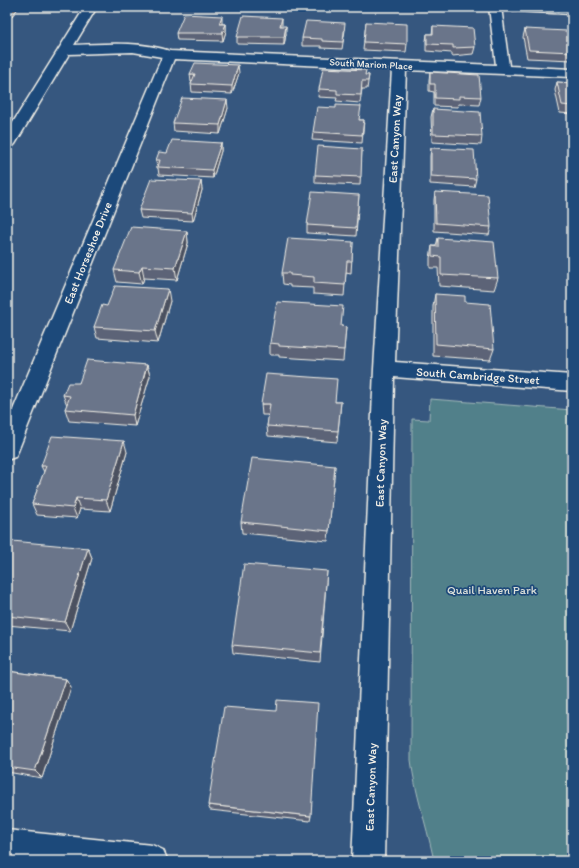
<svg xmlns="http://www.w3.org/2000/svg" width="579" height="868" viewBox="0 0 579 868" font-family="Itim,sans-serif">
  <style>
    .green { fill: #51808a; stroke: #a2b8b9 }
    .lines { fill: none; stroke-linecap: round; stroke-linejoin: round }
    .minor-casing { stroke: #f4f1e8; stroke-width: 3 }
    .minor { fill: #1f4a7a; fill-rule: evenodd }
    .wall { fill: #5c6477; stroke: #f4f1e8 }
    .shaded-wall { fill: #4b5161; stroke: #f4f1e8 }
    .building { fill: #6b748a; stroke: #f4f1e8 }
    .labels { text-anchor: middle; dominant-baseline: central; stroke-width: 3.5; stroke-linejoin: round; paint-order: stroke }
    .far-street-label { font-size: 10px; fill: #f4f1e8; stroke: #1f4a7a }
    .street-label { font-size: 12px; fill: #f4f1e8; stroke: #1f4a7a }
    .park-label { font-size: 12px; fill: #dce0da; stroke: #1f4a7a }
  </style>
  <rect width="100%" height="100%" fill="#36577f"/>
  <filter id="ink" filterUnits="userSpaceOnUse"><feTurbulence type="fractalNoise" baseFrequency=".025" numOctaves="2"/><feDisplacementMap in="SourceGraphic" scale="8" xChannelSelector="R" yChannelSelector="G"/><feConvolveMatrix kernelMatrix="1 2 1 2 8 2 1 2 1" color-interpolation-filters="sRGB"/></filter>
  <g filter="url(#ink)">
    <!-- green -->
    <path class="green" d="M430,399L572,410V861H433V856C426,823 415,793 411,760L412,419L429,420Z"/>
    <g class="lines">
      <defs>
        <g id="minor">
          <path d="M85,7H97L74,45C106,44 139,41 170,51L496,65L489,7H501L509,66L572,69V77L406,70L395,362L572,375V391L394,377L384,861H352L374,369L392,69L174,59L18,451L15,457L7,460V424L162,57L133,52L69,54L15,144L12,147L7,149V132Z"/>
          <path d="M508,7H572V14L514,11L510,10Z"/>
          <path d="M7,830L152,845L163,850L168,861H7Z"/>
        </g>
      </defs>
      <!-- minor casing -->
      <use href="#minor" class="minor-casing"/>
      <!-- minor -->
      <use href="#minor" class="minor"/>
    </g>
    <!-- wall -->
    <g class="wall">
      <path d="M7,7H19L12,16H7Z"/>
      <path d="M366,22L407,44L406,52L363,50Z"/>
      <path d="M222,24H226V31L223,41L177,40L176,33Z"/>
      <path d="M282,26L286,34L284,45L237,44V37Z"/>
      <path d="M433,26L475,47L473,54L452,56V53L426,51V41L427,34H432Z"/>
      <path d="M525,29L572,43V60L527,58L523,37Z"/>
      <path d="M345,30L342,49L321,48V46H302V38Z"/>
      <path d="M430,72L481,97L479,105L459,104L458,107L434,106V92L429,91V80Z"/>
      <path d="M239,73L232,94L192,92L191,84L192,82H191L190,74Z"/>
      <path d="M366,75H369L367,89H362L360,103L336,101L337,98L318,97L319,89Z"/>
      <path d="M557,82L572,83V114L560,113L555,90Z"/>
      <path d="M228,108L220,134L174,131L173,123Z"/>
      <path d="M433,109L482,136L481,145L432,142L431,117Z"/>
      <path d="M572,118V136L570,125Z"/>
      <path d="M360,120H364L362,143L312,140L313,132Z"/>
      <path d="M221,143V151L213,178L159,175L158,168H157L156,160L167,153Z"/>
      <path d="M431,148L476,179L474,187L430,184V156Z"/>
      <path d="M362,149L360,185L315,183V175Z"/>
      <path d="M201,181L202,190L193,221L141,218L139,210Z"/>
      <path d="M435,192L491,227L489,235L434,231V200Z"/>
      <path d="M359,195L356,236L307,233V225Z"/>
      <path d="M187,231L188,243L177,280L144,278L142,284L117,282L114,270Z"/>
      <path d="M438,238L498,278L494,290L439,286L438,268H430V258L432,246H436Z"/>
      <path d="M353,242L351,273L346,272L344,296L313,294V288L290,287V285L283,284L282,273Z"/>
      <path d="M435,294L465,302L494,349L490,360L433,356V306Z"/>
      <path d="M170,301L158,343L97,338L94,327L107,306Z"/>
      <path d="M341,326L346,327L343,361L279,357V355H270V343Z"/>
      <path d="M147,365L150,376L135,426L69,421L65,409L67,405L63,395L79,383Z"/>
      <path d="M335,402H341L337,442L268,436L267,426L269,415H262L261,404Z"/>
      <path d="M127,452L110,511L80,509L77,518L37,515L32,504L44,472L41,466Z"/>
      <path d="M335,466L328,541L242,533L241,522Z"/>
      <path d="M88,548L92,558L70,631L7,625V555Z"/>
      <path d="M327,571L320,662L233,653L232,645Z"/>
      <path d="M7,671L66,679L71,687L42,778L7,772Z"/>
      <path d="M208,805L311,816L310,821L210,810Z"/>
    </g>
    <!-- shaded-wall -->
    <g class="shaded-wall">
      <path d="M11,7H19L12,16L10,8Z"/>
      <path d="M222,16V24H219Z"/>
      <path d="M282,18V25L280,34V26Z"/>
      <path d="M226,24V31L223,41L222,33Z"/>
      <path d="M286,26V34L284,45V37Z"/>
      <path d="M238,65L239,73L232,94V86Z"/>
      <path d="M227,100L228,108L220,134V125Z"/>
      <path d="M221,143V151L213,178L212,170Z"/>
      <path d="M201,181L202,190L193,221L192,213Z"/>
      <path d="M187,231L188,243L177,280L175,268Z"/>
      <path d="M142,266L144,278L142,284L139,272Z"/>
      <path d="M168,289L170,301L158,343L155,331Z"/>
      <path d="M147,365L150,376L135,426L133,415Z"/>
      <path d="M124,441L127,452L110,511L106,500Z"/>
      <path d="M76,498L80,509L77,518L73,508Z"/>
      <path d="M88,548L92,558L70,631L65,622Z"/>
      <path d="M66,679L71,687L42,778L35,771Z"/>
    </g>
    <!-- building -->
    <g class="building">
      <path d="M184,14L222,16L219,24H226L222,33H176Z"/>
      <path d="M243,16L282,18L280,26H286L284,37H237Z"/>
      <path d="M306,21L345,23L343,42L322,41V39L302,38Z"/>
      <path d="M366,22L407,24V44L364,42Z"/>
      <path d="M433,26L473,28L475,47L453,48V45L427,44V34H433Z"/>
      <path d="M525,29L567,31L570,43H572V52L529,50Z"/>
      <path d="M195,63L238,65L232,86L191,84L195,74H190Z"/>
      <path d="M323,68L366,70L365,75H369L368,81H362L361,95L337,94V90L319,89Z"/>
      <path d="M430,72L479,75L481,97L459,96V99L435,98V84H430Z"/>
      <path d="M557,82L572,83V106L562,105Z"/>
      <path d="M182,98L227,100L220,125L173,123Z"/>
      <path d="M336,105L361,106L359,120H364L362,135L313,132L317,107L336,108Z"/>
      <path d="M433,109L480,112L482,136L433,134Z"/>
      <path d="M172,140L221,143L212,170L158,167L160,160H156L159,152L167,153Z"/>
      <path d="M318,146L362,149L361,177L315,175Z"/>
      <path d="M431,148L474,150L476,179L431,176Z"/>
      <path d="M151,179L201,181L192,213L139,210Z"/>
      <path d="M312,192L359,195L356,228L307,225Z"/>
      <path d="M435,192L488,195L491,227L436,223Z"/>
      <path d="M131,227L187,231L175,268L142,266L139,272L114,270Z"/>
      <path d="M288,238L353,242L352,261H347L345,285L314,283V277L290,275V273H282Z"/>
      <path d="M438,238L494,242L498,278L441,275V257L432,256V246L438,247Z"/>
      <path d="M115,286L168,289L155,331L94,327L102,305L107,306Z"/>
      <path d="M435,294L465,296V302L490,304L494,349L436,344Z"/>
      <path d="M277,302L343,306L341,326L346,327L344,350L279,346V344L270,343Z"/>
      <path d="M87,360L147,365L133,415L65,409L70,396L63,395L68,383H79Z"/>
      <path d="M266,374L337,379L335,402H341L338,431L267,426L270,404H261Z"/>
      <path d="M52,436L124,441L106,500L76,498L73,508L32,504L46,466H41Z"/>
      <path d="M252,458L335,466L329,531L241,522Z"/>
      <path d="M12,541L88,548L65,622L7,616V555Z"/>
      <path d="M244,564L327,571L320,653L232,645Z"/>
      <path d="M7,671L66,679L35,771L7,767Z"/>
      <path d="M277,700L318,703L311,816L208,805L224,707L276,711Z"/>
    </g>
  </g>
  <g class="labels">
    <!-- far-street labels -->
    <g class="far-street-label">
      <text transform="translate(371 64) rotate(3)">South Marion Place</text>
    </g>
    <!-- street labels -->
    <g class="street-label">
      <text transform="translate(395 139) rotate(-87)">East Canyon Way</text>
      <text transform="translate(88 253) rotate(-68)">East Horseshoe Drive</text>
      <text transform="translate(478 376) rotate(4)">South Cambridge Street</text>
      <text transform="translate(381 463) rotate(-88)">East Canyon Way</text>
      <text transform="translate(371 787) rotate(-88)">East Canyon Way</text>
    </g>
    <!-- park labels -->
    <g class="park-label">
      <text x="492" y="590">Quail Haven Park</text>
    </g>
  </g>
  <!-- margin -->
  <rect width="579" height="868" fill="none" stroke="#1f4a7a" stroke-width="24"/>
  <rect x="12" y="12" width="555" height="844" fill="none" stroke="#f4f1e8" stroke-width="1.5" filter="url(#ink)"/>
</svg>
